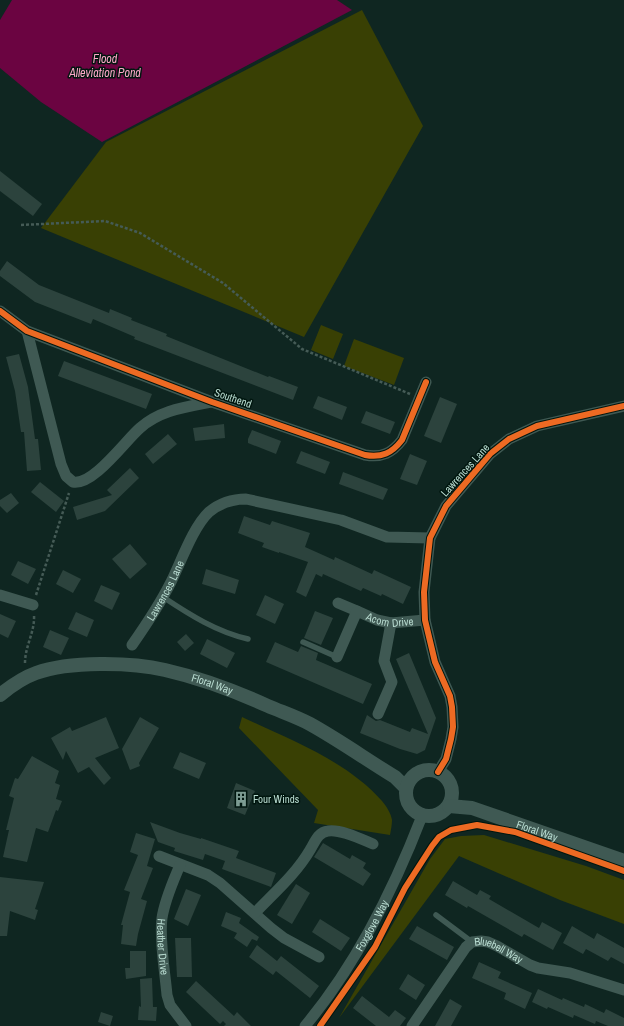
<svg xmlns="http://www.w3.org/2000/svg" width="624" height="1026" viewBox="0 0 624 1026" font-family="'Archivo Narrow',sans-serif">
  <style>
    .green { fill: #394004 }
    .water { fill: #6b0441 }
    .building { fill: #2c433d }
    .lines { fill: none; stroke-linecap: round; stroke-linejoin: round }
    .path { stroke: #455b56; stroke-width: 2.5; stroke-dasharray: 3 2; stroke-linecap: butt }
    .service { stroke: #3f5953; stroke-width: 5.5 }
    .minor { stroke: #3f5953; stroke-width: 11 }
    .tertiary { stroke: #3f5953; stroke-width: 14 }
    .cycleway-casing { stroke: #00160f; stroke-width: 8 }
    .cycleway { stroke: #ed6a23; stroke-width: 6 }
    .labels { text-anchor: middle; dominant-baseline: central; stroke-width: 3; stroke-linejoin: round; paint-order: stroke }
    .street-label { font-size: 11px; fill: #b8dbd0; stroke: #00160f }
    .poi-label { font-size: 11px; fill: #b8dbd0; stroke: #00160f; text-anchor: start }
    .water-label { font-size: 12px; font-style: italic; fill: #fca7c9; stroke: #00160f }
  </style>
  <rect width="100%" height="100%" fill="#0f2621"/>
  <!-- green -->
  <g class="green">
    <path d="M362,10L423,126L304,337L41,228L106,142Z"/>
    <path d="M321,325L343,334L333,359L311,350Z"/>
    <path d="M354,339L404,358L394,385L344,366Z"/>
    <path d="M242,717C289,739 347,761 382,801C386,806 391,813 392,820C392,824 391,830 390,835L314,823L318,810L239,728Z"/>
    <path d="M484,835L586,866L624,880V924L560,900L459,856L339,1018L430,859L445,839L461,836Z"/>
  </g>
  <!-- water -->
  <path class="water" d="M12,0H337L352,10L102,142L41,102L0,68V20Z"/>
  <!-- building -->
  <g class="building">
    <path d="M0,171L42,204L33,216L0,191Z"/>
    <path d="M7,261L39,285L109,313L110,309L132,318L131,320L167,334L166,336L268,377L269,376L298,387L293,400L134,339L135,337L93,319L91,324L35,302L0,276V271Z"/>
    <path d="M19,354L28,387L35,439H38L41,470L27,471L24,432H21L15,391L6,357Z"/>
    <path d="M64,361L152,394L146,409L58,376Z"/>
    <path d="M318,396L347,407L342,420L313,408Z"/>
    <path d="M440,397L457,404L441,443L424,436Z"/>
    <path d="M366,411L395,422L390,434L361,423Z"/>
    <path d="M224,424L225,438L195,441L193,428Z"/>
    <path d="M252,430L281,441L276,454L248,443V439Z"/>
    <path d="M168,434L177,444L153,464L145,454Z"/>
    <path d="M301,451L330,462L325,474L296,463Z"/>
    <path d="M410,454L427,461L417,485L400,479Z"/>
    <path d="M130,468L139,478L105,511L77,520L73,507L112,495L107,490Z"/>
    <path d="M343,472L388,489L383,500L339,484Z"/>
    <path d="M40,482L64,501L56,512L31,492Z"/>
    <path d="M11,493L19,503L7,513L0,506V500Z"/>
    <path d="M244,516L270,525L272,521L310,533L305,547L334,560L335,557L372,574L374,570L411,587L403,604L382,594L381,596L363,588L361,591L323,574L322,577L316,574L306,597L296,592L308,562L279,552V553L262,547L264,543L238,533Z"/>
    <path d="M130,544L147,564L130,579L112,559Z"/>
    <path d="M18,561L36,569L28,584L11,575Z"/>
    <path d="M206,569L239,580L235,594L202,584Z"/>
    <path d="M63,570L81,579L73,593L56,584Z"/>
    <path d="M101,585L120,593L112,610L94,601Z"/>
    <path d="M265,595L284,604L275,624L256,615Z"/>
    <path d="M315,611L333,618L321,645L304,638Z"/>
    <path d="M76,612L94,620L87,637L68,629Z"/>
    <path d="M0,614L16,621L8,638L0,634Z"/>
    <path d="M50,630L69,638L61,655L43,647Z"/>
    <path d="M186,634L194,643L185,651L177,642Z"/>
    <path d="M207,639L235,653L227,668L200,654Z"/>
    <path d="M275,642L298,652L301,646L318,653L316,660L372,684L363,704L266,662Z"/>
    <path d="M409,653L436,718L425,750L417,754L400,749L360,733L367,715L376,721L380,720L410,732L412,728L428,734L396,659Z"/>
    <path d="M106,717L119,748L95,758L111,778L104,785L89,767L78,773L66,751L63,760L51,738L70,727L72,731Z"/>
    <path d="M140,717L159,728L139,763L140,766L130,770L122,749Z"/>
    <path d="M180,752L206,763L199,779L173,768Z"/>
    <path d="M32,756L59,771L55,783L60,785L56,799L62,801L58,811L56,810L48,832L36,828L27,862L3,857L9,830H6L14,798L9,796L15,778L18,779Z"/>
    <path d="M236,783L255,791L245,815L227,808Z"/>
    <path d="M150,822L180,833L201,839V838L239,851L236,858L276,873L271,887L222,869L225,861L205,854L203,860L174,851L175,848L158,842Z"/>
    <path d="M136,833L155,839L147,866L153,868L141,899L147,901L138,934L136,946L121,944L123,925H121L130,892L124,890L138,855L130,852Z"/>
    <path d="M323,843L350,859L352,855L366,863L363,868L371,874L363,886L314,857Z"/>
    <path d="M0,877L44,882L35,909L38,910L35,920L10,911L7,936H0Z"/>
    <path d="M453,881L477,895L480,890L491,896L489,899L539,928L542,922L562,933L553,950L524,934L522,937L468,906L467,908L445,895Z"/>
    <path d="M296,884L310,893L292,924L277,915Z"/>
    <path d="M186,889L201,895L188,926L174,919Z"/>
    <path d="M226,912L241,918L239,923L259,937L257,941L252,939L247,947L234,938L237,933L221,926Z"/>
    <path d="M320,919L350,938L341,951L312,932Z"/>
    <path d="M417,926L454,947L447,960L409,939Z"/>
    <path d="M572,926L594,939L597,933L624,948V964L611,957L608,961L586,949L583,954L563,943Z"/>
    <path d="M175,938H191L192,977H177Z"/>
    <path d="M257,945L277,961L281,956L319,986L310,998L276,971L273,975L249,957Z"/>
    <path d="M130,951H146V976L126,979L125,968H130Z"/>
    <path d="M479,962L501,972L498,978L532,993L525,1009L504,999L506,993L472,978Z"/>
    <path d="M408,974L425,985L416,1000L399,989Z"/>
    <path d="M152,978L153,1007H157L156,1021L138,1020L139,1006L141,1007L140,979Z"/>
    <path d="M196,981L234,1016L237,1012L251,1026H224L226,1024L223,1021L220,1024L186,992Z"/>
    <path d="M538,989L562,1000L563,998L584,1007L585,1004L604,1013L606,1009L624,1018V1026H608L596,1021L595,1024L574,1015L573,1018L548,1007L547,1009L532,1002Z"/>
    <path d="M362,996L389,1017L395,1010L406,1018L400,1026H376L353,1008Z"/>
    <path d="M450,999L462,1006L451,1026H435Z"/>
    <path d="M101,1012L113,1016L110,1026L98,1022Z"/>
  </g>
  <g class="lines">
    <!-- path -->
    <g class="path">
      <path d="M21,225L105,221L140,233L223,283L302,349L410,394"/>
      <path d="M36,595L69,493"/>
      <path d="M25,663C25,646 35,632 34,615"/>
    </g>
    <!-- service -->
    <g class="service">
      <path d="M163,597C190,615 217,632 248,639"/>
      <path d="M303,642L337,657"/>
      <path d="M436,915L472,942"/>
    </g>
    <!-- minor -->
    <g class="minor">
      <path d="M0,311L27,331L212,402L365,455C382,458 392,453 402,440L426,382"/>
      <path d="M27,331L61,464L66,476L73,482C93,486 125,441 140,428C160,410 186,407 211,402"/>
      <path d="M0,595L33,605"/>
      <path d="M338,603L357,611"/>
      <path id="s1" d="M132,645C146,625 160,604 171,582C181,562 193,527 209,512C220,503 231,499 246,499L341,520L387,537L430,538"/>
      <path id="s2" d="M337,657L357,611L377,620L391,623L425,620"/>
      <path d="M378,714L392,682L384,661L391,623"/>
      <path d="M438,772L446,759L451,739L453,727L452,707L450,696L435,662L425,620L424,592L430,538L446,506L490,454L509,439L537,426L624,406"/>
      <path d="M159,856L208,875L220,883L271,928L284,938L319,957"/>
      <path id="s3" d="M180,865C173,882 165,899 162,918C159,939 165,972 167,995L170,1005L186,1026"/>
      <path d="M255,913C274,893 296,874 310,850C315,842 318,832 328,831C341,829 361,839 373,844"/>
      <path id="s4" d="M305,1026C357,964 393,891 422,816"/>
      <path id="s5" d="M412,1026L466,947L472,942L481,941L488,942L497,946L530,965L538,968L570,973L624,990"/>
    </g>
    <!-- tertiary -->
    <g class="tertiary">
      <path id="s6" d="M0,695C11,686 22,678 36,673C69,661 131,662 165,670C200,678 235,691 268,706C282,712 297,717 310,724C339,740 367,760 395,777L406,788"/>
      <circle cx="429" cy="793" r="23"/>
      <path id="s7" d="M449,806L472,808L624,861"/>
    </g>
    <defs>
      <g id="cycleway">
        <path d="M0,311L27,331L212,402L365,455C382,458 392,453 402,440L426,382"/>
        <path d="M438,772L446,759L451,739L453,727L452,707L450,696L435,662L425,620L424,592L430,538L446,506L490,454L509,439L537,426L624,406"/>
        <path d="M320,1026L375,947L405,888L432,846L439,837L451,830L477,825L515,832L624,871"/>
      </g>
    </defs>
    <!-- cycleway casing -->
    <use href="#cycleway" class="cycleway-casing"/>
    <!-- cycleway -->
    <use href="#cycleway" class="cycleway"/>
  </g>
  <!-- icons -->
  <defs>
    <symbol id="building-bare" viewBox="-9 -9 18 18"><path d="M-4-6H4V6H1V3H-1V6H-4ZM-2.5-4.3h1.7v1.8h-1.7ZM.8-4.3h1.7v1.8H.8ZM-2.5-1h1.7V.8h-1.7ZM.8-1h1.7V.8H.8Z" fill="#7d9c93" stroke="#00160f" stroke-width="2.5" paint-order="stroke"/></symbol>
  </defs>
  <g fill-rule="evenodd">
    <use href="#building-bare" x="230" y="788" width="22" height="22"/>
  </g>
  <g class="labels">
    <!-- street labels -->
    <g class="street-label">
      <text transform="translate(233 398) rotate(19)">Southend</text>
      <text transform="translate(465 470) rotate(-48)">Lawrences Lane</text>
      <text stroke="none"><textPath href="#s1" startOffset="64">Lawrences Lane</textPath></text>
      <text stroke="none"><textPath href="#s2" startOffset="85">Acorn Drive</textPath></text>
      <text stroke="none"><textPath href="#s6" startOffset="222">Floral Way</textPath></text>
      <text stroke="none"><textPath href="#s7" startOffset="92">Floral Way</textPath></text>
      <text stroke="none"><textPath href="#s4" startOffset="121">Foxglove Way</textPath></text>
      <text stroke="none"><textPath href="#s3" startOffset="85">Heather Drive</textPath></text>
      <text stroke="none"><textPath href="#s5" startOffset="132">Bluebell Way</textPath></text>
    </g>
    <!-- poi labels -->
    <g class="poi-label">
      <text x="253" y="799">Four Winds</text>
    </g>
    <!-- water labels -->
    <g class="water-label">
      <text x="105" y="59">Flood<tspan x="105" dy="14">Alleviation Pond</tspan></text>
    </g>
  </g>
</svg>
